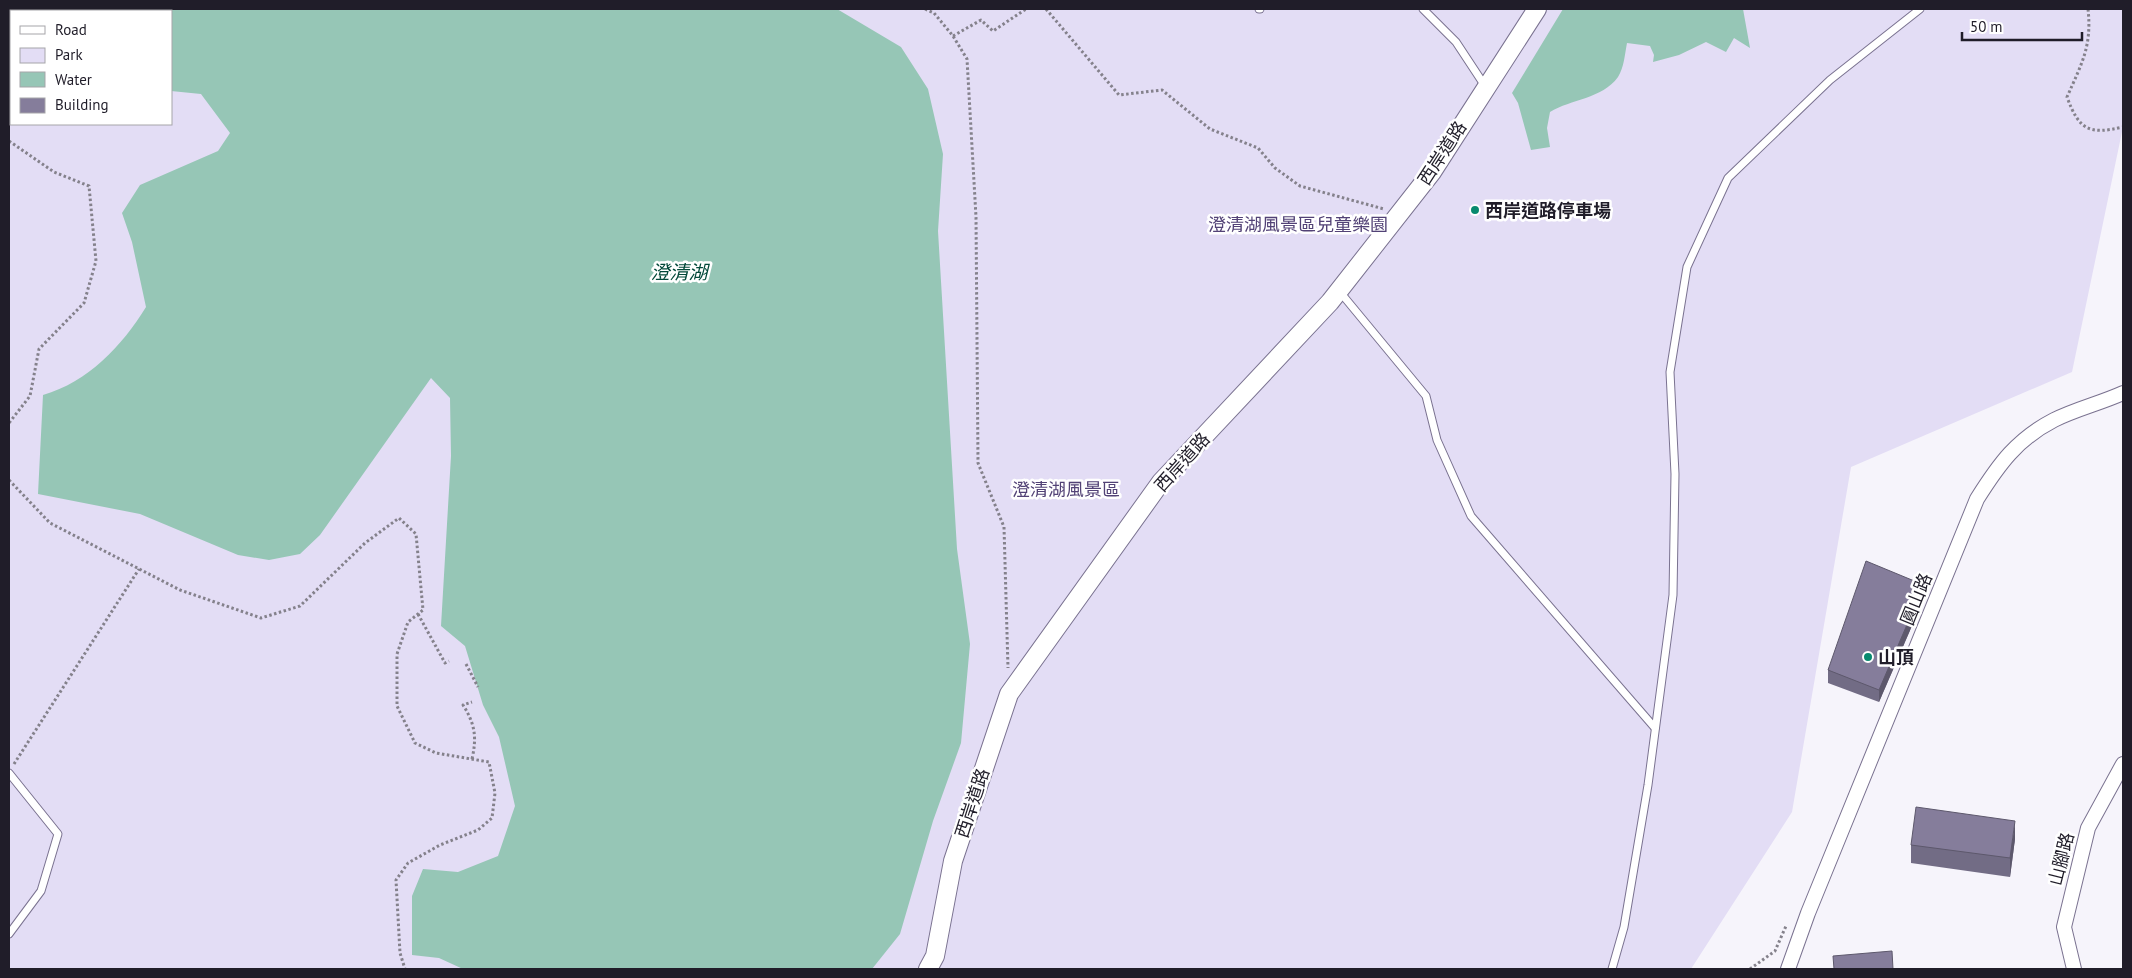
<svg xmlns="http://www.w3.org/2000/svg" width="2132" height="978" viewBox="0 0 2132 978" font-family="'PT Sans','Noto Sans TC',sans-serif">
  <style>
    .green { fill: #e3ddf5; fill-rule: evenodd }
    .water { fill: #96c6b6 }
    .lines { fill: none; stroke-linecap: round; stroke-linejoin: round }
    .service-casing { stroke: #7a7290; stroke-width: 9 }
    .minor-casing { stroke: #7a7290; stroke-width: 16 }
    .tertiary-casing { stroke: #7a7290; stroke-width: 20 }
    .path { stroke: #84818b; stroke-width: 3; stroke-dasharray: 2.5 2.5; stroke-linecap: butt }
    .service { stroke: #fff; stroke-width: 7 }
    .minor { stroke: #fff; stroke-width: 14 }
    .tertiary { stroke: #fff; stroke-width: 18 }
    .wall { fill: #726c85 }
    .shaded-wall { fill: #5d586c }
    .building { fill: #857d9b; stroke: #5d586c }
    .poi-dot { fill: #088a6f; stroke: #fff; stroke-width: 2 }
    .labels { text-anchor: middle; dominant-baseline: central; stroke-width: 5; stroke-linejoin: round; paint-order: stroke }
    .street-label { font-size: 18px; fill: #201d29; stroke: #fff }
    .poi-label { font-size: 18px; font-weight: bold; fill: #201d29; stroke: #fff; text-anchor: start }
    .park-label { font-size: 18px; fill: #524276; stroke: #fff }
    .water-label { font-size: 19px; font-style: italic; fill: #024839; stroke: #fff }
  </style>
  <rect width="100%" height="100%" fill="#f6f4fb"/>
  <!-- green -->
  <path class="green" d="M9,9H2123V127L2072,372L1851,467L1792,812L1691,969H9ZM11,11H171V124H11Z"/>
  <!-- water -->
  <g class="water">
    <path d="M40,9H837L901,47L928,89L943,154L938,231L957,549L970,644L961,743L933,821L900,934L872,969H463L439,958L412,955V896L423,869L458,872L498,856L515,806L499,737L483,705L465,646L441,626L451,456L450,398L431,378L320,535L300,554L269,560L238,555L140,514L38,494L43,395C88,382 122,346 146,307L132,242L122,213L140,185L218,151L230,133L201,94L171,91V11H40Z"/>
    <path d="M1563,9H1743L1750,48L1734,38L1726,52L1706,42L1679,55L1653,62L1654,55L1650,46L1627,43C1625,53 1624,68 1618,77C1602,99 1571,99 1550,112L1547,128L1550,147L1531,150L1518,103L1512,93Z"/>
  </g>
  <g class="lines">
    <defs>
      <g id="service">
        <path d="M1259,9H1260"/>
        <path d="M1423,9L1456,42L1485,86"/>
        <path d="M1340,292L1426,396L1437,440L1471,516L1655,728"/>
        <path d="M9,773L58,834L41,891L9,934"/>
        <path d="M1612,969L1624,927L1648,785L1673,595L1675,474L1670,372L1687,267L1728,178L1830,80L1920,9"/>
      </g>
      <g id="minor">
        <path d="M1788,969L1808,913L1977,499C1999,464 2017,439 2054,420C2076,409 2101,403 2123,393"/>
        <path d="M2074,969L2064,927L2088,828L2123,764"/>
      </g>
      <path id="tertiary" d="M928,969L935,956L953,861L1009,694L1161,482L1330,302L1432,172L1537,9"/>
    </defs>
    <!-- service casing -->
    <use href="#service" class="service-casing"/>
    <!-- minor casing -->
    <use href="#minor" class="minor-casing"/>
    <!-- tertiary casing -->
    <use href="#tertiary" class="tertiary-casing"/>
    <!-- path -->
    <g class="path">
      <path d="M925,9L934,13L953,36L967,59L976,217L978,463L1004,527L1008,668"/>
      <path d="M1046,9L1119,95L1162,90L1210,129L1258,148L1275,168L1300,186L1384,209"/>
      <path d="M2088,9C2092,46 2082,63 2067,97C2079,130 2089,135 2123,127"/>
      <path d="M28,11V9"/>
      <path d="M953,36L981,20L993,31L1026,9"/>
      <path d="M9,94L11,85"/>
      <path d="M9,141L54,172L89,186L96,261L84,303L39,349L30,396L9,423"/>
      <path d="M9,480L50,523L180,590L261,618L300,606L365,543L399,518L416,534L423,610L408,622L397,654V706L415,743L436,753L489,762L495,793L492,818L478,830L440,845L408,863L396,880L400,953L405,969"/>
      <path d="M418,614L445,663L449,661"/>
      <path d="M466,664L478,687"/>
      <path d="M472,759C477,737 475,724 463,705L472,702"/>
      <path d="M14,764L139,569"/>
      <path d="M1750,969L1775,951L1786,926"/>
    </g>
    <!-- service -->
    <use href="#service" class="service"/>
    <!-- minor -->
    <use href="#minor" class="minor"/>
    <!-- tertiary -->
    <use href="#tertiary" class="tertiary"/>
  </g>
  <!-- wall -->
  <g class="wall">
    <path d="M1924,598L1879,702L1828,683V670Z"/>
    <path d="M2015,839L2010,877L1911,863V845Z"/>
  </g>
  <!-- shaded-wall -->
  <g class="shaded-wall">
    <path d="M1924,585V598L1879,702V690Z"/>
    <path d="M2015,821V839L2010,877V858Z"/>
  </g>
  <!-- building -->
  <g class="building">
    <path d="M1866,561L1924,585L1879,690L1828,670Z"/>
    <path d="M1916,807L2015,821L2010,858L1911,845Z"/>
    <path d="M1892,951L1893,969H1834L1833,956Z"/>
  </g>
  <!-- markers -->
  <g class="poi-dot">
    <circle cx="1475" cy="210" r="5"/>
    <circle cx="1868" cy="657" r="5"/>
  </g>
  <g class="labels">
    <!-- street labels -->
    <g class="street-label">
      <text transform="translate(1442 153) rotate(-57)">西岸道路</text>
      <text transform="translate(1182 462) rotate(-48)">西岸道路</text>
      <text transform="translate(1916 599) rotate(-68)">圓山路</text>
      <text transform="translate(972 803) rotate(-72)">西岸道路</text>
      <text transform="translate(2061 859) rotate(-76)">山腳路</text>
    </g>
    <!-- poi labels -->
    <g class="poi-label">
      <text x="1485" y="210">西岸道路停車場</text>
      <text x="1878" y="657">山頂</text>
    </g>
    <!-- park labels -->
    <g class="park-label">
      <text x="1298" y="224">澄清湖風景區兒童樂園</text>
      <text x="1066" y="489">澄清湖風景區</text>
    </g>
    <!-- water labels -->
    <g class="water-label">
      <text x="679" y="272">澄清湖</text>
    </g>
  </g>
  <!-- border -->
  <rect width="2132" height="978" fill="none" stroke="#201d29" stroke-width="20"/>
  <!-- legend -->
  <rect x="10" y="10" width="162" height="115" fill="#ffffff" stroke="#a6a5a9"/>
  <rect x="20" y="26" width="25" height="8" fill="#ffffff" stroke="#a6a5a9"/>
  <text x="55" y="35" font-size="15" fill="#201d29">Road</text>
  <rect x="20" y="48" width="25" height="15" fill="#e3ddf5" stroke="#a6a5a9"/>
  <text x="55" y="60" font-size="15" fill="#201d29">Park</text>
  <rect x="20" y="72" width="25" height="15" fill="#96c6b6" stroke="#a6a5a9"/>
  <text x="55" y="85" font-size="15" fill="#201d29">Water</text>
  <rect x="20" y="98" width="25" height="15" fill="#857d9b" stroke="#a6a5a9"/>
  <text x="55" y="110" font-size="15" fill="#201d29">Building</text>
  <!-- scale -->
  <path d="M1962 32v8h120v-8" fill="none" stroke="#201d29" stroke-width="2.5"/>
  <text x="1970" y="32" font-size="15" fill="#201d29" stroke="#ffffff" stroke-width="4" paint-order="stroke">50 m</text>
</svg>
